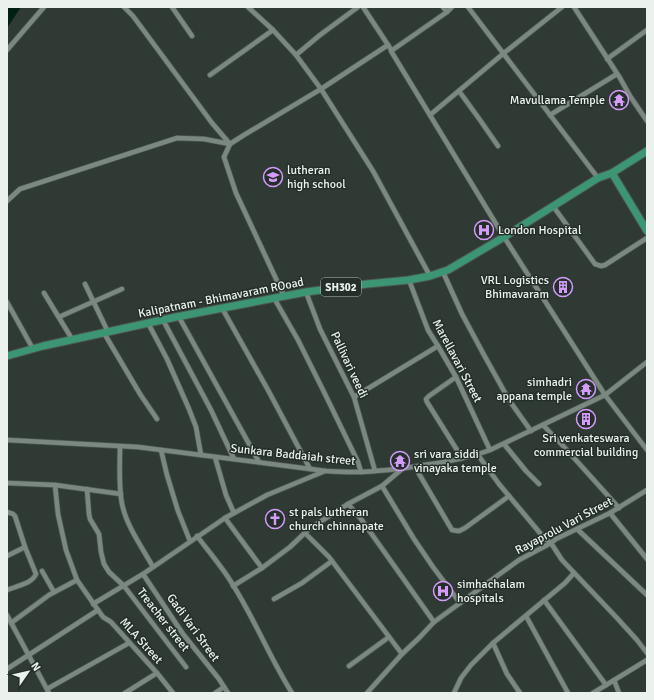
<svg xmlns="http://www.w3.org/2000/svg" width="654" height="700" viewBox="0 0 654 700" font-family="Signika,sans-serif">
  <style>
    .water { fill: #012012 }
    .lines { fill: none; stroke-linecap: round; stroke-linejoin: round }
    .street-casing { stroke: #4d5752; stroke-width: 6 }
    .primary-casing { stroke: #4d5752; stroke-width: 9 }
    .street { stroke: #7a8880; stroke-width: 4.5 }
    .primary { stroke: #3c9573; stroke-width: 7 }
    .labels { text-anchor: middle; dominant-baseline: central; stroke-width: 3; stroke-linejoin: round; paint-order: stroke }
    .shield { fill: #242f29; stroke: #afb8b3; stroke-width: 1 }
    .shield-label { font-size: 11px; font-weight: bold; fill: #ebf2ee }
    .poi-label { font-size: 12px; fill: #ebf2ee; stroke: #242f29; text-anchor: start }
    .street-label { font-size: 12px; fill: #ebf2ee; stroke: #242f29 }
  </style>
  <rect width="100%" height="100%" fill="#2e3a33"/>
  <!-- water -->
  <path class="water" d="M7,7H21L7,28Z"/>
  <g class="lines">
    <defs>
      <g id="street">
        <path d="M124,7L133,16L212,123L230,144L244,135L321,89L388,45"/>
        <path d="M172,7L192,36"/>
        <path d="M248,7L273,30L296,55L321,89L373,171L430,276"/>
        <path d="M363,7L390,48"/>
        <path d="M443,7L447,12L391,51L504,237L605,395L647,450"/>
        <path d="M468,7L598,178"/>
        <path d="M574,7L620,78L630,96L647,121"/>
        <path d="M447,12L452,7"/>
        <path d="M7,50L44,7"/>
        <path d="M296,55L320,35L358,7"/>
        <path d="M607,59L647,30"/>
        <path d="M210,75L273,30"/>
        <path d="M459,91L480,120L498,146"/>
        <path d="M430,115L504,53L562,7"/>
        <path d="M550,115L617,74"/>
        <path d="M7,201L20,189L177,138L204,139L230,144L224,157L236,193L284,296"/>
        <path d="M553,206L595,264L601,266L605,265L647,238"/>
        <path d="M443,272L462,314L484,355L509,400L531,431"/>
        <path d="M409,280L428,330L438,346L456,377L490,450"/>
        <path d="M85,284L108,332"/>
        <path d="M306,292L320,329L354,397L375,471"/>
        <path d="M44,293L72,339"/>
        <path d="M274,298L298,340L324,392L358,462L361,472"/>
        <path d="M7,302L33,349"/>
        <path d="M222,308L268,390L310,469"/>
        <path d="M59,317L122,289"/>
        <path d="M179,317L259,462"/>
        <path d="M163,320L211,410L234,459"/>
        <path d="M148,323L167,359L189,409L196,427L201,455"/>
        <path d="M104,333L140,394L157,419"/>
        <path d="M456,377L429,396L426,399L427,402L462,458"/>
        <path d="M354,397L438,346"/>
        <path d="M543,425L566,449L619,508"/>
        <path d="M7,440L138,447L326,471C342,472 358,473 375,471C391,470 408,468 424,465C447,462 469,458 490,450L605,395L647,362"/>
        <path d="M504,444L526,471L539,484"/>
        <path d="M120,446C120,464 118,491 123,508C128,528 143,549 153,567"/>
        <path d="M161,450L167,475L178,511L190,541"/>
        <path d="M478,455L499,484L545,539L551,543L562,560L617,618L637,640L647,653"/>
        <path d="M215,457L226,495L234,513"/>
        <path d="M415,467L452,530L459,531L465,528L509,496"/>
        <path d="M7,483L55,485L121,494"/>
        <path d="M55,485L58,514L66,550L77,580L98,610L103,617L111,622L157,673L173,693"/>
        <path d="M382,486L414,539L433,567L460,603"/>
        <path d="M87,489L89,514L90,519L99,534L101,552L104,564L109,572L124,586L186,667"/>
        <path d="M348,504L361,519L434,622"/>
        <path d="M7,512L13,514L15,516L25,547L36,574C32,584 16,586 7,590"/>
        <path d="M610,513L647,559"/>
        <path d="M225,518L262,568"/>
        <path d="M577,529L647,595"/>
        <path d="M305,533L329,557L402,654"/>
        <path d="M197,536C209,552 223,568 233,585C255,620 270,658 292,693"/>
        <path d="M7,556L25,547"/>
        <path d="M42,571L54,592"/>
        <path d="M143,574L183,634L219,679L228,693"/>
        <path d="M233,586L262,568L290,547L309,529L348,504L382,486L402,469"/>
        <path d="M274,599L302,583L332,561"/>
        <path d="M544,600L606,685"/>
        <path d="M93,604L143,574L225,518L267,495L325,471"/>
        <path d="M7,615L49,693"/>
        <path d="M526,616L568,693"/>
        <path d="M11,623L49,595L77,580"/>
        <path d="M493,643L507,674L520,693"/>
        <path d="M349,666L389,637"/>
        <path d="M7,669L98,610"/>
        <path d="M614,680L619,693"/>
        <path d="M47,689L129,643"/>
        <path d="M125,693L157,673"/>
        <path d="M215,693L224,687"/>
        <path d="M367,693L402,654L419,638L434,622L519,560L551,543L556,539L610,513L647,490"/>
        <path d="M454,693L461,678L471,665L493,643L565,583L574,573"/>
        <path d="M593,693L647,660"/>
      </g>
      <g id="primary">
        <path d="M612,173L647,231"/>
        <path d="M7,356L43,346L176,317L306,292L367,284L409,280L430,276L448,270L504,237L598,178L612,173L647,151"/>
      </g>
    </defs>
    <!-- street casing -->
    <use href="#street" class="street-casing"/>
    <!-- primary casing -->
    <use href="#primary" class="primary-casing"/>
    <!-- street -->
    <use href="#street" class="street"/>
    <!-- primary -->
    <use href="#primary" class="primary"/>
  </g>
  <!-- icons -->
  <defs>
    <symbol id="temple-ring" viewBox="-11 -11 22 22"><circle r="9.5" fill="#242f29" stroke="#d59bfb" stroke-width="1.5"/><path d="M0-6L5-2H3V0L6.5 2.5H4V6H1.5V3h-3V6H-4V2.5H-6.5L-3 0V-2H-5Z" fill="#d59bfb"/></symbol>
    <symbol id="school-ring" viewBox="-11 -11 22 22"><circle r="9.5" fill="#242f29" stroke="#d59bfb" stroke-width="1.5"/><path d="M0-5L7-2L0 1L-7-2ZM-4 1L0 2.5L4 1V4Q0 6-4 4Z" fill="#d59bfb"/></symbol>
    <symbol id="hospital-ring" viewBox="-11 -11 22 22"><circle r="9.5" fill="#242f29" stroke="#d59bfb" stroke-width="1.5"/><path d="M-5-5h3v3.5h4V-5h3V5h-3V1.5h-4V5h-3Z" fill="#d59bfb"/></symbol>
    <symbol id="building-ring" viewBox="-11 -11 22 22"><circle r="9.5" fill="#242f29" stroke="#d59bfb" stroke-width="1.5"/><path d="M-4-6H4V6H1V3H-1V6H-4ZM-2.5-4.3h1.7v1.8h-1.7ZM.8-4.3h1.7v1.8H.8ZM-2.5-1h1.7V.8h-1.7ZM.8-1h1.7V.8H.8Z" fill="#d59bfb"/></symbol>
    <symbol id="church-ring" viewBox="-11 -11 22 22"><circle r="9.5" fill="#242f29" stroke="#d59bfb" stroke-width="1.5"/><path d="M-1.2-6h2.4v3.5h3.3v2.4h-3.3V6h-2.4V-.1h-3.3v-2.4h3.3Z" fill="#d59bfb"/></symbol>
  </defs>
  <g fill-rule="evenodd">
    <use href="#temple-ring" x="608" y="89" width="22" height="22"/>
    <use href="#school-ring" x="262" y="166" width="22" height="22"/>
    <use href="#hospital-ring" x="473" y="219" width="22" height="22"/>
    <use href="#building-ring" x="552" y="276" width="22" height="22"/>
    <use href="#temple-ring" x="575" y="378" width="22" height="22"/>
    <use href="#building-ring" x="575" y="408" width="22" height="22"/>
    <use href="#temple-ring" x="389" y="450" width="22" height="22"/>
    <use href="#church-ring" x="264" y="508" width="22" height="22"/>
    <use href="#hospital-ring" x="432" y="580" width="22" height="22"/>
  </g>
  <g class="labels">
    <!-- shield labels -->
    <rect class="shield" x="321" y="278" width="40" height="18" rx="3"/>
    <g class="shield-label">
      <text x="341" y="287">SH302</text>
    </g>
    <!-- poi labels -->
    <g class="poi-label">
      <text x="605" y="100" text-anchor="end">Mavullama Temple</text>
      <text x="287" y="170">lutheran<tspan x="287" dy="14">high school</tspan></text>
      <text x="498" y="230">London Hospital</text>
      <text x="549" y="280" text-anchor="end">VRL Logistics<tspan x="549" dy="14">Bhimavaram</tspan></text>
      <text x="572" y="382" text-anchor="end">simhadri<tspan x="572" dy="14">appana temple</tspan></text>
      <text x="586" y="438" text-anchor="middle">Sri venkateswara<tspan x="586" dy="14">commercial building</tspan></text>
      <text x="414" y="454">sri vara siddi<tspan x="414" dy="14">vinayaka temple</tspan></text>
      <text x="289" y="512">st pals lutheran<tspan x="289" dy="14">church chinnapate</tspan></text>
      <text x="457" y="584">simhachalam<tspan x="457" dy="14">hospitals</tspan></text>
    </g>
    <!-- street labels -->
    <g class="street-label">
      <text transform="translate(221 298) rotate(-11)">Kalipatnam - Bhimavaram ROoad</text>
      <text transform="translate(457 361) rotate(62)">Marellavari Street</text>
      <text transform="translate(349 365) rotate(65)">Pallivari veedi</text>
      <text transform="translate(293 455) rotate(6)">Sunkara Baddaiah street</text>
      <text transform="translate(564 526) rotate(-28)">Rayaprolu Vari Street</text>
      <text transform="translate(163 620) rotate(52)">Treacher street</text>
      <text transform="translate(193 628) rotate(54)">Gadi Vari Street</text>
      <text transform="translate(141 641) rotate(48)">MLA Street</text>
    </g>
  </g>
  <!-- border -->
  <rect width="654" height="700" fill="none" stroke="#ebf2ee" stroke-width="16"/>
  <!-- north arrow -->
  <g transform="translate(28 672) rotate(56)" stroke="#242f29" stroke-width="3" paint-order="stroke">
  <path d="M0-3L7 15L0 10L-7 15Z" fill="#ebf2ee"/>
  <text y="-6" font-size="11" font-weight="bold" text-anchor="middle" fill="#ebf2ee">N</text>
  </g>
</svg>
